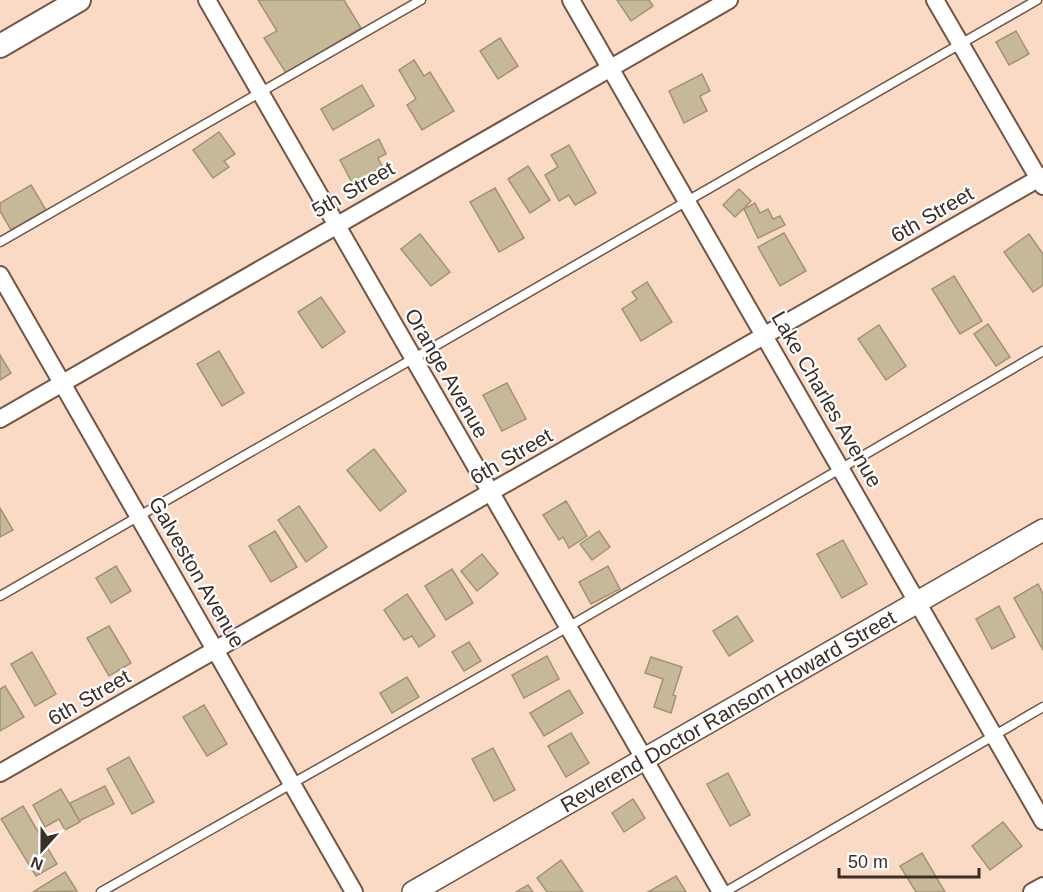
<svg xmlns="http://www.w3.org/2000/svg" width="1043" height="892" viewBox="0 0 1043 892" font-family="Helvetica,sans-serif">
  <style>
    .building { fill: #c6b899; stroke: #a19475; stroke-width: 1.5 }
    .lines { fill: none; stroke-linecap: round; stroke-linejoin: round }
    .service-casing { stroke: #715545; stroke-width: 11 }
    .minor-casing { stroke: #715545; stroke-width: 20 }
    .tertiary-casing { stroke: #715545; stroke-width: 24 }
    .secondary-casing { stroke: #715545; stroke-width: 26 }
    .service { stroke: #fff; stroke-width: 8 }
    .minor { stroke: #fff; stroke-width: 16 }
    .tertiary { stroke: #fff; stroke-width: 21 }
    .secondary { stroke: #fff; stroke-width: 22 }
    .labels { text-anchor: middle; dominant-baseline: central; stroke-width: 4.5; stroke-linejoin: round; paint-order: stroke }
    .street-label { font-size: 21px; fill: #3b2e27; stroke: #fff }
  </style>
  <rect width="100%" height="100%" fill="#fad9c5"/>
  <!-- building -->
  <g class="building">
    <path d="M258,0H344L361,28L286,73L264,38L277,31Z"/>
    <path d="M617,0H649L653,6L631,21Z"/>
    <path d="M1016,31L1029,54L1009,65L996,42Z"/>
    <path d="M500,38L518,66L498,79L480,51Z"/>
    <path d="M414,60L424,76L430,72L454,111L422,130L407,105L416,99L399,70Z"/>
    <path d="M702,74L710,91L700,96L707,111L684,123L669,91Z"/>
    <path d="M362,85L374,106L333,130L321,109Z"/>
    <path d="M219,132L235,154L224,161L229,167L213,178L193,150Z"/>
    <path d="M379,139L386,154L378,158L385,172L355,188L340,160Z"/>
    <path d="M569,145L596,193L575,205L569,195L559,201L545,175L558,167L551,155Z"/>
    <path d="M528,166L550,200L530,213L508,179Z"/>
    <path d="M31,185L46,210L11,230L0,211V203Z"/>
    <path d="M495,188L524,238L499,252L470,202Z"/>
    <path d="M739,189L751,201L735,217L723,205Z"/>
    <path d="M755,203L760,213L768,209L773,219L780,216L785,225L758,238L744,209Z"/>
    <path d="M784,233L806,271L780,286L758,247Z"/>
    <path d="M420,234L450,272L431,286L401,249Z"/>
    <path d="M1029,234L1043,254V285L1033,292L1004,252Z"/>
    <path d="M954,276L982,321L960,334L932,289Z"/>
    <path d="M647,282L672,322L641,341L622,309L637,299L632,292Z"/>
    <path d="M321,297L345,332L322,348L298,312Z"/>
    <path d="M988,324L1010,357L996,366L974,334Z"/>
    <path d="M879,325L906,366L886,380L858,339Z"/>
    <path d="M219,351L244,393L222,406L197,364Z"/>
    <path d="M0,355L11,373L0,380Z"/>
    <path d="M507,383L526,419L502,431L483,395Z"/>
    <path d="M374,449L406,491L380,511L347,470Z"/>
    <path d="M566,501L587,536L569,548L563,537L559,540L543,515Z"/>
    <path d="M299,506L327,547L306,562L278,520Z"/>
    <path d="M0,508L13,530L0,537Z"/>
    <path d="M275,531L297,567L271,582L249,546Z"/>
    <path d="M599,531L610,547L592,560L580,544Z"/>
    <path d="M843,540L867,584L842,598L817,554Z"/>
    <path d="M482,554L498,574L477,591L461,571Z"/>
    <path d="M116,566L131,591L111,603L96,578Z"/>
    <path d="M608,566L620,589L591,604L579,582Z"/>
    <path d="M452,569L473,603L446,620L425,586Z"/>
    <path d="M1038,584L1043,594V650L1014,598Z"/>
    <path d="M407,594L435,636L419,647L412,636L404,640L384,610Z"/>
    <path d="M999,606L1015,637L992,649L976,619Z"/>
    <path d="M737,616L753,641L729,656L713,631Z"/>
    <path d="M109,626L131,663L109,676L87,638Z"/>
    <path d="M469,642L481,661L464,671L452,652Z"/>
    <path d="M32,652L56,694L35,706L11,664Z"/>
    <path d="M547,656L559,679L524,698L512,675Z"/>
    <path d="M651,657L682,667L673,695L676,696L671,713L654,707L663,679L645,673Z"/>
    <path d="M407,677L419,697L392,713L380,693Z"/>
    <path d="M5,686L24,717L0,731V689Z"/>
    <path d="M569,690L583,713L544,736L530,713Z"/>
    <path d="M204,705L227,744L207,756L183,717Z"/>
    <path d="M571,733L589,763L566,777L548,746Z"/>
    <path d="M493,748L515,790L494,801L472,759Z"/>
    <path d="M129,757L154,802L132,814L107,769Z"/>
    <path d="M728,773L750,815L730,826L707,784Z"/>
    <path d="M105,786L114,804L79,821L70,803Z"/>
    <path d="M61,789L80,822L65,830L59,819L45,827L33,805Z"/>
    <path d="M633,799L645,818L624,832L612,813Z"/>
    <path d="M23,806L57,864L36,876L1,819Z"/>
    <path d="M1003,822L1022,846L990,870L972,846Z"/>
    <path d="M922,853L945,892H916L900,866Z"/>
    <path d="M561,860L583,892H547L537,878Z"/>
    <path d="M65,872L77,891L33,892Z"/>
    <path d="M676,876L686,892H648Z"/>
    <path d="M528,885L533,892H516Z"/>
  </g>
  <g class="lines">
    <defs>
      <g id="service">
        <path d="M0,242L421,0"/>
        <path d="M0,596L1037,0"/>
        <path d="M101,892L568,627L1043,351"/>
        <path d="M725,892L1043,707"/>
      </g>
      <g id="minor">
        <path d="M207,0L721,892"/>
        <path d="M571,0L1043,821"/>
        <path d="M935,0L1043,186"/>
        <path d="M0,275L354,892"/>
        <path d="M0,419L729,0"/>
        <path d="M0,773L1043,176"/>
        <path d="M1032,892L1043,886"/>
      </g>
      <path id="tertiary" d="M413,892L1043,530"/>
      <path id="secondary" d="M0,46L79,0"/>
    </defs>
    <!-- service casing -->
    <use href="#service" class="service-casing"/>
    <!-- minor casing -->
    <use href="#minor" class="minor-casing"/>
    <!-- tertiary casing -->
    <use href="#tertiary" class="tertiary-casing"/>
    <!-- secondary casing -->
    <use href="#secondary" class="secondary-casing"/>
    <!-- service -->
    <use href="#service" class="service"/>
    <!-- minor -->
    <use href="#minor" class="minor"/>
    <!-- tertiary -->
    <use href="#tertiary" class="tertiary"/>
    <!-- secondary -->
    <use href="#secondary" class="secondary"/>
  </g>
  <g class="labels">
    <!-- street labels -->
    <g class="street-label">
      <text transform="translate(353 189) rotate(-30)">5th Street</text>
      <text transform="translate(932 214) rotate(-30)">6th Street</text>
      <text transform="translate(447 373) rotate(60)">Orange Avenue</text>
      <text transform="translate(827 399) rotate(60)">Lake Charles Avenue</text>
      <text transform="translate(511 456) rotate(-30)">6th Street</text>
      <text transform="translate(197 572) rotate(60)">Galveston Avenue</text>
      <text transform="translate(89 697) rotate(-30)">6th Street</text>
      <text transform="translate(728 711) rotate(-30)">Reverend Doctor Ransom Howard Street</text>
    </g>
  </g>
  <!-- north arrow -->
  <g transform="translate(42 850) rotate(201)" stroke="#ffffff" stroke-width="4.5" paint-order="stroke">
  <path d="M0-4.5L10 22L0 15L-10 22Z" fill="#3b2e27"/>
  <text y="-9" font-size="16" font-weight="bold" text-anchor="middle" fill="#3b2e27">N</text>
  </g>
  <!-- scale -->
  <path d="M839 868v9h140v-9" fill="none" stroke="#3b2e27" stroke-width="3"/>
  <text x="848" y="868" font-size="18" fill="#3b2e27" stroke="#ffffff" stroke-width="4.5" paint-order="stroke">50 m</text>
</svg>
